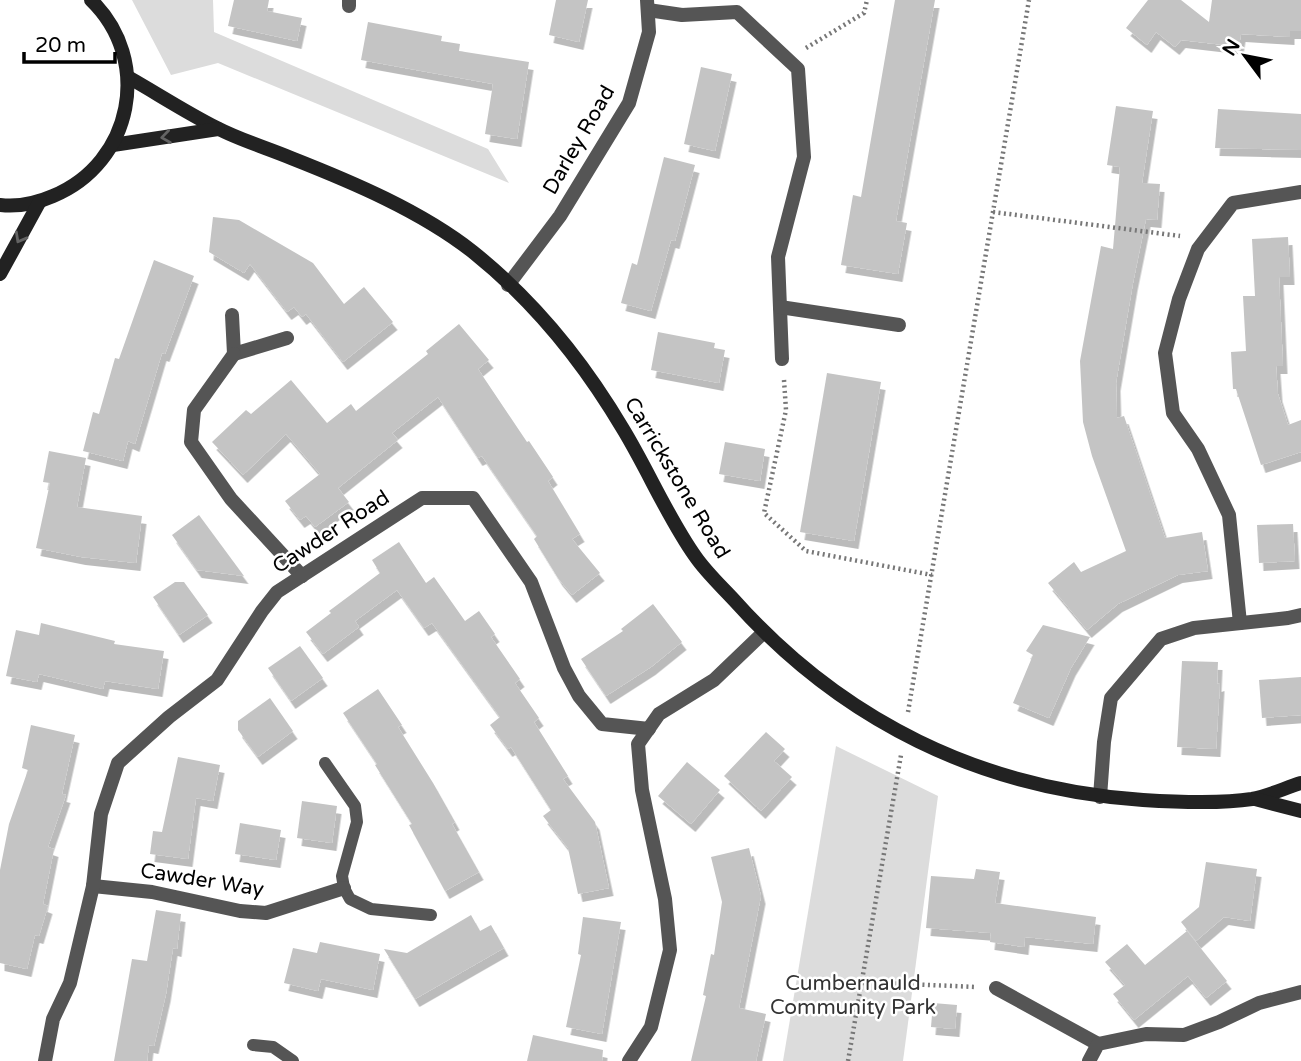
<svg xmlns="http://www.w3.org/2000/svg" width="1301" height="1061" viewBox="0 0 1301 1061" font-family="'Varela Round',sans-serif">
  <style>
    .green { fill: #dcdcdc }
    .building { fill: #c4c4c4; filter: url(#shadow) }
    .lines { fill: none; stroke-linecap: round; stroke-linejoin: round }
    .path { stroke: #777; stroke-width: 4.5; stroke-dasharray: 2 3.5; stroke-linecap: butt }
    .lane { stroke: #555; stroke-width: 12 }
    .street { stroke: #555; stroke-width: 14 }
    .secondary { stroke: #222; stroke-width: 14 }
    .oneway { stroke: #646464 }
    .labels { text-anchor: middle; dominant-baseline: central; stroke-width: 5; stroke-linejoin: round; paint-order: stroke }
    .street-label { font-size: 21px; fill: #000; stroke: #fff }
    .park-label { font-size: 21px; fill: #333; stroke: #fff }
  </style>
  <defs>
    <filter id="shadow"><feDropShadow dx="4.5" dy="8" stdDeviation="0" flood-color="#0004"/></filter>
  </defs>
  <rect width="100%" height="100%" fill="#fff"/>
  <!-- green -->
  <g class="green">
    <path d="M132,0H213L214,32L488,149L509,183L218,63L171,75Z"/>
    <path d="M836,746L938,796L903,1061H783Z"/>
  </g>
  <!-- building -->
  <g class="building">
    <path d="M234,0H269L267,11L302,18L297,41L228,26Z"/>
    <path d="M556,0H588L579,42L549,35Z"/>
    <path d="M895,0H935L896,221L907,223L898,274L841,265L853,195L861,197Z"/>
    <path d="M1148,0H1181L1209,22L1212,0H1301V31H1290V37L1241,34L1239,46L1241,47L1181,40L1175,47L1156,32L1147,45L1126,28Z"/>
    <path d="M368,22L442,36L441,41L460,44L459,51L529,62L517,139L485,134L493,84L361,60Z"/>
    <path d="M701,67L732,74L715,151L684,144Z"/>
    <path d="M1116,106L1153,111L1142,183L1160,184L1157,220L1146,219L1133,283L1116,383L1117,418L1124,416L1165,538L1202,532L1208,571L1178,575L1118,604L1087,630L1048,583L1074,562L1081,572L1126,551L1092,456L1083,422L1080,361L1101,246L1113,249L1120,167L1107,165Z"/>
    <path d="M1218,109L1301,114V150L1215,148Z"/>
    <path d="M664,157L695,165L675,241L671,240L651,311L621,303L632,263L637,265Z"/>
    <path d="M213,217L239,220L313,263L344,304L364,287L393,322L343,362L306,314L302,317L294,307L287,312L250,264L244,273L209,252Z"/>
    <path d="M1288,237L1290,277H1279L1283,366H1276L1278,394L1288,425L1301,420V452L1261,465L1236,389H1233L1231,352L1246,351L1243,296H1255L1252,239Z"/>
    <path d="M154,260L194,276L165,354L162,353L135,444L128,441L123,461L83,451L93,412L99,414L115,358L119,359Z"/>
    <path d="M459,324L489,360L478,369L527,442L529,441L553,477L548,481L580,534L572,539L600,573L572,595L558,578L534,539L537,536L482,456L478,458L438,397L392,433L398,440L338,488L349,502L315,527L306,516L300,520L285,501L320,474L286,434L243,475L212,442L246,410L251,414L291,380L327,423L351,404L356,411L428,354L426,351Z"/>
    <path d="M658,332L715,343L714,348L725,350L719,383L651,370Z"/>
    <path d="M827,373L881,382L854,541L800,532Z"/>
    <path d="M725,442L765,449L760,481L719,474Z"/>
    <path d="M49,451L86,458L77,507L142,516L136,563L81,557L36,548L50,483L43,482Z"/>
    <path d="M199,515L244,576L197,570L172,535Z"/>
    <path d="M1293,524L1295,561L1259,563L1257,525Z"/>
    <path d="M399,542L426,583L434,577L465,621L479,611L495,634L491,637L520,679L515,683L539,718L534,722L568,776L563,779L595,822L609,888L578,894L568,848L543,816L551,810L511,747L508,749L490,725L500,717L432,623L424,628L397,590L355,621L359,627L323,654L306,632L331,613L329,611L380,573L372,560Z"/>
    <path d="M175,582H184L208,615L179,635L153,597Z"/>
    <path d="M653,604L682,642L651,667L606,696L581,659L623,631L621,629Z"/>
    <path d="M41,623L115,641L114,644L164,651L158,689L105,681L103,689L39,674L37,682L6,676L16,630L39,635Z"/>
    <path d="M1043,625L1090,637L1071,668L1049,718L1013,703L1033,655L1026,651Z"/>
    <path d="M300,646L323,678L291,701L268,668Z"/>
    <path d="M1182,661L1218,662L1217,684L1220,683L1216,749L1177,747Z"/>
    <path d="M1301,677V715L1262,718L1259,680Z"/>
    <path d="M378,689L402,725L398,727L433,783L455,822L452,824L479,872L445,891L409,825L412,824L375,765L377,764L343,713Z"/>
    <path d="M270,698L293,731L258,757L238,730V721Z"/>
    <path d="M31,725L75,735L62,794L66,795L48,847L54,849L43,904L48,906L39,936L35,935L27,969L0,963V870L9,824L28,770L22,768Z"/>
    <path d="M766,732L785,749L774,761L792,777L761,811L724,776Z"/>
    <path d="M178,757L220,765L213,801L196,798L188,859L150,854L153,831L162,832Z"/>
    <path d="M687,762L720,790L691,824L658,796Z"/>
    <path d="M302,801L337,806L332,843L297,838Z"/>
    <path d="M240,823L281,830L276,860L235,854Z"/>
    <path d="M749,848L761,896L739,1008L766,1014L756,1061H691L706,996L703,995L711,954L714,955L722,902L711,857Z"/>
    <path d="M1206,862L1257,869L1250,921L1224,917L1196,941L1181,922L1199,907Z"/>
    <path d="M976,869L1000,872L995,903L1096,917L1093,944L1025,937L1024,947L990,942L991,933L926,928L931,876L974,879Z"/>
    <path d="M156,910L181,914L177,949L173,948L166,994L154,1046L149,1045L147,1061H114L132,959L147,961Z"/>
    <path d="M471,915L480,931L491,925L504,948L415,999L384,949L407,953Z"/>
    <path d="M583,917L621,922L602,1034L566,1027L581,955L578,954Z"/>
    <path d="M1187,931L1227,981L1206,998L1188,976L1134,1020L1113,994L1125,985L1105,962L1127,944L1145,965Z"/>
    <path d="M320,942L380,954L373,990L321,979L318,991L284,983L293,948L317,953Z"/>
    <path d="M933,1003L957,1005L955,1029L931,1027Z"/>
    <path d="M533,1035L603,1050L602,1061H527Z"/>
  </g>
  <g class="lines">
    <!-- path -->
    <g class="path">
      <path d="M806,48L864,13L867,0"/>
      <path d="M993,212L1180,236"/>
      <path d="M784,380L786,410L764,513L806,551L932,575"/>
      <path d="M908,712L1029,0"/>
      <path d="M862,982L976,987"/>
      <path d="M848,1061L901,755"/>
    </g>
    <!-- lane -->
    <g class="lane">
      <path d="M325,763L355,806L357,822L342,876L344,888L350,899L371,909L431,915"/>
      <path d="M253,1045L273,1047L293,1061"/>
    </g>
    <!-- street -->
    <g class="street">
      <path d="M349,6V0"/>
      <path d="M648,10L682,15L737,12L798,69L804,157L778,257L782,359"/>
      <path d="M508,285L560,216L629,103L649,32L647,0"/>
      <path d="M780,307L899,325"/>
      <path d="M232,315L234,354L287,338"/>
      <path d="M234,354L194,410L191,442L231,499L302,576"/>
      <path d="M1240,623L1229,515L1198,449L1173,413L1165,353L1179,299L1198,249L1233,203L1301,192"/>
      <path d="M1100,797L1104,742L1111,698L1161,639L1194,628L1288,618L1301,615"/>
      <path d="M93,886L152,892L240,911L266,913L344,888"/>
      <path d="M996,988L1098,1044"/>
      <path d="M45,1061L53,1019L70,983L93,886L101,814L118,763L169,717L217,680L262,611L277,592L422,498H473L531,582L564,668L579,696L602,724L649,729"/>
      <path d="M629,1061L651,1027L670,950L665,899L642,790L638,744L659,714L714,680L763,633"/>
      <path d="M1089,1061L1098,1044L1146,1034L1184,1035L1219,1022L1259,1003L1301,992"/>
    </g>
    <!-- secondary -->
    <g class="secondary">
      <path d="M128,77C158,94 187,113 217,128C240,140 267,148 291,158C352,182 421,211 473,252C533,300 584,363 623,429C648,470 668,518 695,556C706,572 721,586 734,600C842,721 981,789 1143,800C1176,802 1220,804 1252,799C1268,796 1285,788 1301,783"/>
      <path d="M113,145L218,129"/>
      <path d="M0,205C18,207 37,203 53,196C133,163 153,60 91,0"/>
      <path d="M0,274L40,201"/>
      <path d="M1255,799L1301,811"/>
    </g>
  </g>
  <!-- one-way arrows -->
  <defs><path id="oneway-chevron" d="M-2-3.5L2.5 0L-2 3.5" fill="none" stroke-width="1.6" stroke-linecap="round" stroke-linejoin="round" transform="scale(1.75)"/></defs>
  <g class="oneway">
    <use href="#oneway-chevron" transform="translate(166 137) rotate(172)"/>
    <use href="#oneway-chevron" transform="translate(20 238) rotate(119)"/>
  </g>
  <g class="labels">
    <!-- street labels -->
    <g class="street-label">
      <text transform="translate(579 140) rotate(-60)">Darley Road</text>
      <text transform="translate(677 478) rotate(59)">Carrickstone Road</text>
      <text transform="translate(331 532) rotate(-33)">Cawder Road</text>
      <text transform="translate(202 880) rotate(9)">Cawder Way</text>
    </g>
    <!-- park labels -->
    <g class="park-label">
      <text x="853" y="983">Cumbernauld<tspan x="853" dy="24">Community Park</tspan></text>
    </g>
  </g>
  <!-- north arrow -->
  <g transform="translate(1245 56) rotate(302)" stroke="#ffffff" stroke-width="5" paint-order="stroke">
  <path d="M0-5L12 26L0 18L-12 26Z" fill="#000000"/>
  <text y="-10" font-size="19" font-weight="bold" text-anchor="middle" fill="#000000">N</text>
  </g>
  <!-- scale -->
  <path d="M24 52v10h91v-10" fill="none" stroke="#000000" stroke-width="3.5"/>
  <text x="35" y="52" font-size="21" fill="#000000" stroke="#ffffff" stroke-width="5" paint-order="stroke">20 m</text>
</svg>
